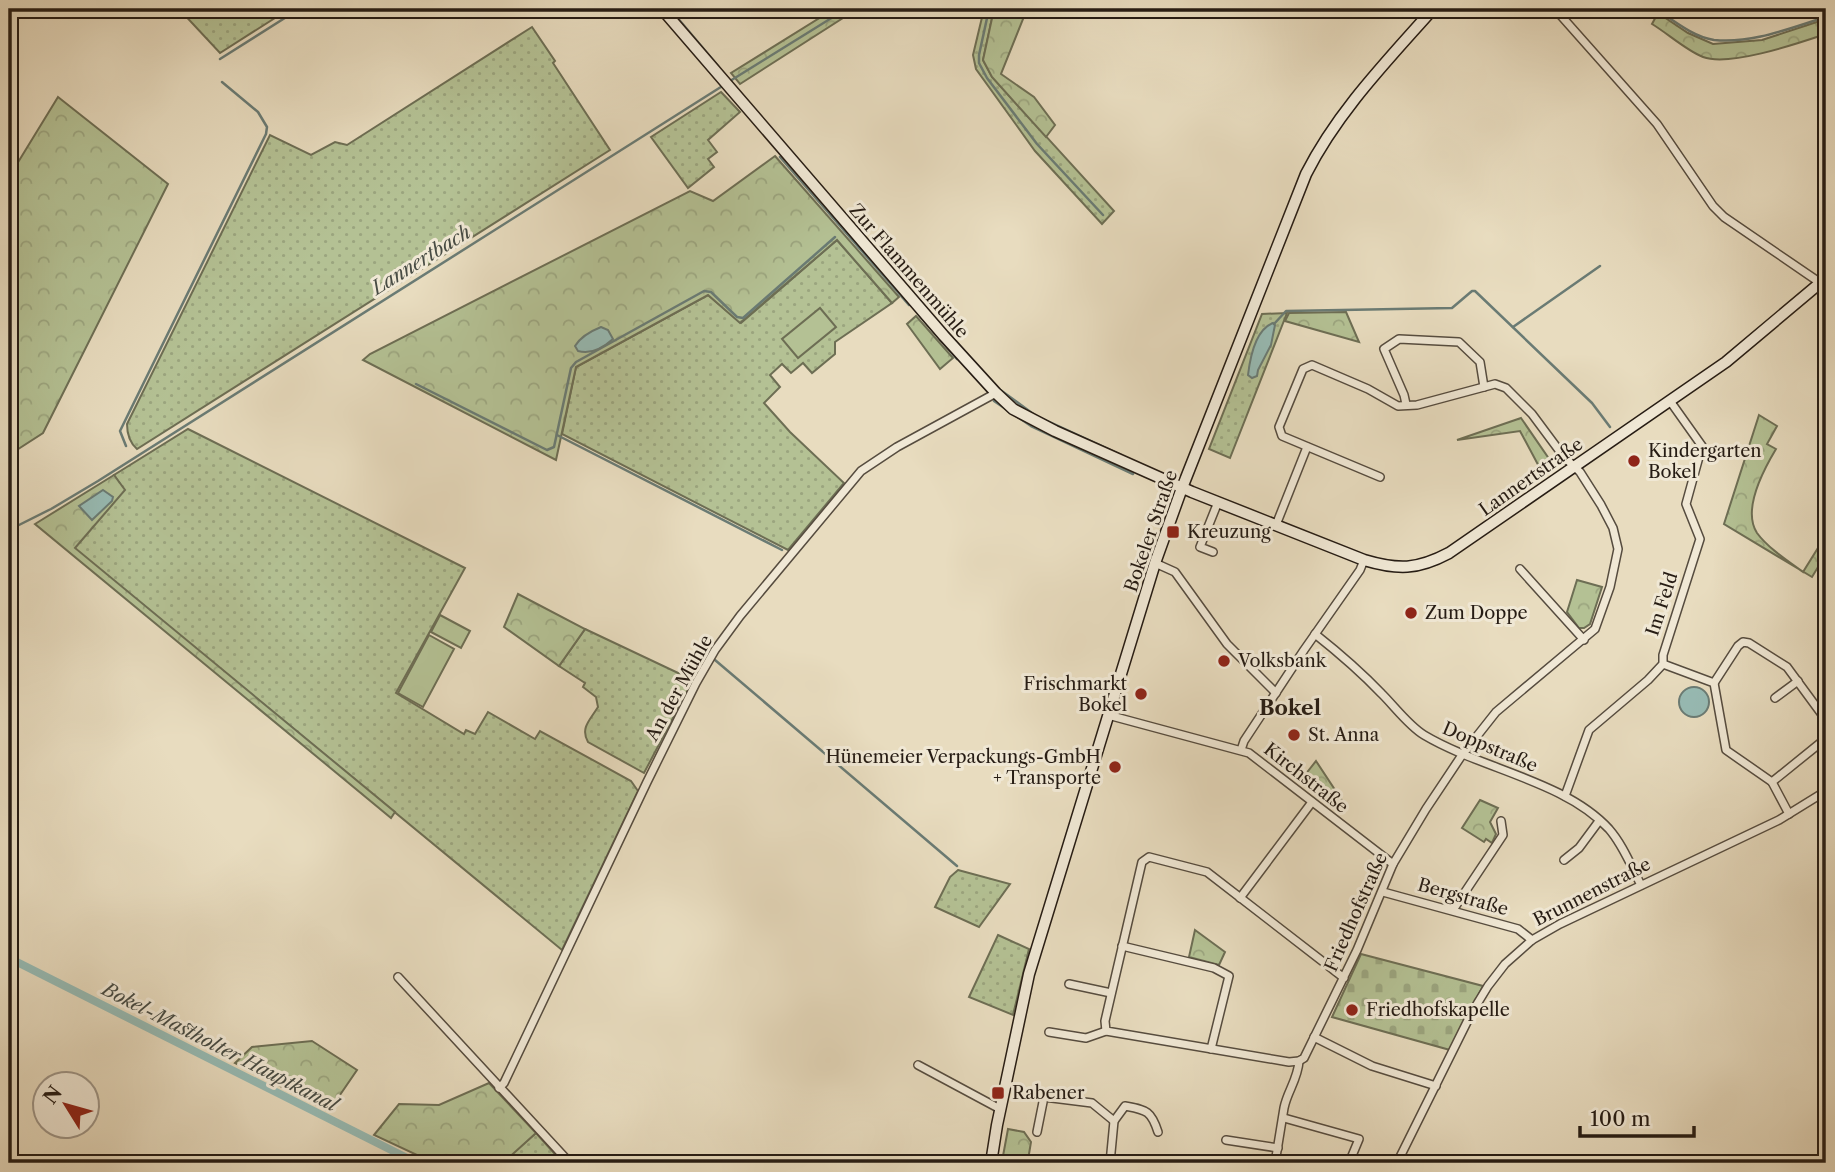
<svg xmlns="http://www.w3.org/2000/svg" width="1835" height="1172" viewBox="0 0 1835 1172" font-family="'Libre Caslon Text',serif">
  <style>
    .grass { fill: url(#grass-dots); stroke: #6d6e54; stroke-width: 2 }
    .forest { fill: url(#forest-crowns); stroke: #6d6e54; stroke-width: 2 }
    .cemetery { fill: url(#cemetery-stones); stroke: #6d6e54; stroke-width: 2 }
    .garden { fill: #b4c194; stroke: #6d6e54; stroke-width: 2 }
    .water { fill: #97bbb4; stroke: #6a7b74; stroke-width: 2 }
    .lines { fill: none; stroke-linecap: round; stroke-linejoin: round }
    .stream { stroke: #6a7b74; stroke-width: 2.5 }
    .canal { stroke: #97bbb4; stroke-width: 8 }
    .street-casing { stroke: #564c3f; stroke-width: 10 }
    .secondary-casing { stroke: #261c14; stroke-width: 13 }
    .street { stroke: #f0e8d5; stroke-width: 7 }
    .secondary { stroke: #f0e8d5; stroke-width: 10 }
    .poi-dot { fill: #8f2418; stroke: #f0e8d5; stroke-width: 2.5 }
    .labels { text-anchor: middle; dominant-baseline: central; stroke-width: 6; stroke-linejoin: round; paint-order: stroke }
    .street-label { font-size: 18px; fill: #261c14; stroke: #f0e8d5 }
    .poi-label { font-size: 18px; fill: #261c14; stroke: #f0e8d5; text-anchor: start }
    .water-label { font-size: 19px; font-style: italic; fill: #484c44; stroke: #f0e8d5 }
    .quarter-label { font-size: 21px; font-weight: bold; fill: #261c14; stroke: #f0e8d5 }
  </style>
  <defs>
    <pattern id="grass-dots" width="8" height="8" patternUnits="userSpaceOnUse" patternTransform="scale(1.75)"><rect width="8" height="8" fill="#b4c194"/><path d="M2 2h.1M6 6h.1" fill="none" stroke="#9ba57f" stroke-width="1.8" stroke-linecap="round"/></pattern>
    <pattern id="forest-crowns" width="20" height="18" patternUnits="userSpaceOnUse" patternTransform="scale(1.75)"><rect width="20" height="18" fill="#b4c194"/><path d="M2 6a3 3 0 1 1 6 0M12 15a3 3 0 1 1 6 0" fill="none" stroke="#9ba57f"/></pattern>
    <pattern id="cemetery-stones" width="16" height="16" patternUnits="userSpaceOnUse" patternTransform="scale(1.75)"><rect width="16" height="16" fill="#b4c194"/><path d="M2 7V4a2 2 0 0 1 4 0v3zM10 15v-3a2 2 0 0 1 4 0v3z" fill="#9ba57f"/></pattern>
  </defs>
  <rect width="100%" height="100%" fill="#e8dcbf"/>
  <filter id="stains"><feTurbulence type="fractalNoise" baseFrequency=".00286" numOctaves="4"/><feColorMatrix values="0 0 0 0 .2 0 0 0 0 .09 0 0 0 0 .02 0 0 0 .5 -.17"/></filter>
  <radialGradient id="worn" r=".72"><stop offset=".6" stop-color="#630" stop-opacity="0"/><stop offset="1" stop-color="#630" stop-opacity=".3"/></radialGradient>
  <!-- grass -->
  <g class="grass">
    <path d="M179,9H289L220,53Z"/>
    <path d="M984,9H994L983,60L992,77L1114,211L1102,224L1035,151L976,69L973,55Z"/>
    <path d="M532,27L555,61L553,63L610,150L137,449C129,442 127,434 127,424L270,135L311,155L335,142L347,145Z"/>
    <path d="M721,92L740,112L708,140L717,152L708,159L714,167L688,188L651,137Z"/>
    <path d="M837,240L892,303L835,342V354L812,373L803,363L791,373L782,364L770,375L780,387L764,403L790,432L844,483L788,550L562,434L576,367L708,295L741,323Z"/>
    <path d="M1287,313L1230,458L1209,449L1262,314Z"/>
    <path d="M188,429L465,568L396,693L464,734L466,730L475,734L488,712L535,739L540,731L631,781L638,791L562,950L74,548L124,490L114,475Z"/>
    <path d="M585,629L693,680L644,773L588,742C580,728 590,720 598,707L596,697L583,687L585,683L559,666Z"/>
    <path d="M958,870L1010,884L979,927L935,907L950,877Z"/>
    <path d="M998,935L1029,949L1013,1015L969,997Z"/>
    <path d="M536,1133L563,1163H503L506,1159Z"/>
  </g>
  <!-- forest -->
  <g class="forest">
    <path d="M834,9H857L740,84L731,73Z"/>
    <path d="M994,9H1027L1001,74L1034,97L1055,125L1046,137L992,77L983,60Z"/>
    <path d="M1658,13L1688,33L1713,44L1762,40L1826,19V34C1799,43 1730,67 1703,57C1687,51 1667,33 1652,24Z"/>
    <path d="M58,97L168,184L43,433L9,455V177Z"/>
    <path d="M775,156L899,297L892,303L837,240L740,323L708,295L576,367L556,460L363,360L370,354L690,191L713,201Z"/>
    <path d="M1346,312L1359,342L1285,321L1289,313Z"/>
    <path d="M916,316L953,358L940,369L907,324Z"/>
    <path d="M1759,415L1777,426L1767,444L1776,449C1764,469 1742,510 1757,533C1768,548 1788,561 1803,572L1826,535V554L1812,577L1724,524Z"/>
    <path d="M1521,418L1554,466L1543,474L1520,431L1457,440Z"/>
    <path d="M114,475L125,490L75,548L395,812L391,818L35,524Z"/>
    <path d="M1577,580L1602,587L1590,624L1584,628H1579L1567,612Z"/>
    <path d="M518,594L585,629L559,666L504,627Z"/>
    <path d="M1316,761L1343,802L1338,809L1301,780Z"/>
    <path d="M1480,800L1498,808L1490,822L1496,834L1492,843L1486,839L1484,842L1462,828Z"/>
    <path d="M1195,930L1225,952L1219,965L1189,957Z"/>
    <path d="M312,1041L357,1070L329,1111L235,1063L252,1047Z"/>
    <path d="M489,1083L536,1133L503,1163H434L374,1135L399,1104L439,1105Z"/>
    <path d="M1008,1129L1024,1132L1031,1142L1028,1160L1003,1156Z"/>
  </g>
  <!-- cemetery -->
  <path class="cemetery" d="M1361,954L1483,986L1450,1050L1332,1017Z"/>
  <!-- garden -->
  <g class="garden">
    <path d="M820,308L836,327L798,358L782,339Z"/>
    <path d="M440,615L470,631L461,648L431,632Z"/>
    <path d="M429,635L454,649L423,707L398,693Z"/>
  </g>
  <!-- water -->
  <g class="water">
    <path d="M1273,323L1275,325L1271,345L1258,370L1257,376L1252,378L1248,375C1250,358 1255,330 1273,323Z"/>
    <path d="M601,327L608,330L613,339C604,347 591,355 578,351L575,346C581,336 591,331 601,327Z"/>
    <path d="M103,490L113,497L112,501L92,520L79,506Z"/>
    <circle cx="1694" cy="702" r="15"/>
  </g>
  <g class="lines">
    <!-- stream -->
    <g class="stream">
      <path d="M670,9L719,67"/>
      <path d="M989,9L979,55V63L987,78L1037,144L1103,215"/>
      <path d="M1656,9C1673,20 1693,37 1714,40C1752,44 1790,28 1826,17"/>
      <path d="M220,59L299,9"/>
      <path d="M730,81L846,9"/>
      <path d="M780,157L909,305"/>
      <path d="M918,314L957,359"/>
      <path d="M1274,324L1286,311L1452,308L1472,291H1475L1592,403L1610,427"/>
      <path d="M1513,327L1600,266"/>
      <path d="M416,384L547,450L554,447L571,368L576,362L704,291L711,292L737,317L743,318L835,237"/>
      <path d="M999,389L1036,416L1121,455"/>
      <path d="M994,401L1031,426L1133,474"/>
      <path d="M557,435L782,550"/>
      <path d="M126,446L120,431L266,134L267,127L258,112L222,82"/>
      <path d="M9,530L51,509L98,481L724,85"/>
      <path d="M715,660L957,866"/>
    </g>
    <!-- canal -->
    <path class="canal" d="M9,958L417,1163"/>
    <defs>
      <g id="street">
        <path d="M1555,9L1657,124L1713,206L1724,217L1819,282"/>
        <path d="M1406,404L1404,395L1384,349L1399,339L1459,342L1480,362L1484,387"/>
        <path d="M1276,525L1307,447"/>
        <path d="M1213,552L1200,547L1218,502"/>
        <path d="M1155,563L1175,572L1227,644L1276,693"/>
        <path d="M1520,569L1584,640"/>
        <path d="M1315,634C1339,653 1361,672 1382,694C1395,707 1409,726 1424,735C1481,769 1565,781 1609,829C1623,845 1631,866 1641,885"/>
        <path d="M1663,664L1714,683L1726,750L1772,782"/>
        <path d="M1714,683L1738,646L1743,642L1749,643L1787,667L1826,720"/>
        <path d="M1775,698L1798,681"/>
        <path d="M1108,715L1249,753L1393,864"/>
        <path d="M1241,750L1244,741L1304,650L1360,570L1364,560"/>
        <path d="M1565,796L1589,730L1648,680L1663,664V655L1700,539L1686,504L1702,446L1670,401"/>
        <path d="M1789,814L1772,782L1824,740L1826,729"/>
        <path d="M1564,860L1579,848L1599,821"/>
        <path d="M1383,892L1518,929L1532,940"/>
        <path d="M1240,898L1312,802"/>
        <path d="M1453,910L1503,835L1501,821"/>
        <path d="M1122,946L1214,968L1229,976L1211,1049"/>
        <path d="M398,977L570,1163"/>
        <path d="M1344,978L1207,872L1149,857L1142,862L1105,1021L1106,1031L1289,1062L1299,1061L1304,1058L1357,950L1393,864L1426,809L1462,755L1496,712L1595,629L1610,587L1618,549L1613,528L1601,505L1580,472L1564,457L1532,414L1506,388L1495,384L1417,405L1398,406L1368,389L1312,365L1303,369L1279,427L1282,436L1380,477"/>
        <path d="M1069,984L1111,993"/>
        <path d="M1049,1032L1086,1038L1106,1031"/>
        <path d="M1314,1037L1372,1066L1436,1086"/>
        <path d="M918,1065L1000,1109"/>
        <path d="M499,1088L504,1083L647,782L696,683L715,650L740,616L861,471L897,447L996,393"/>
        <path d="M1284,1118L1359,1139L1349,1163"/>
        <path d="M1037,1132L1044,1097L1092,1103L1114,1121"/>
        <path d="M1226,1140L1278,1148"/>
        <path d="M1110,1163L1114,1121L1125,1106C1146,1110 1151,1110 1158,1132"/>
        <path d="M1275,1163C1278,1145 1281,1127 1284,1108C1287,1092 1298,1079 1299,1061"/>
        <path d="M1397,1163L1471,1014L1488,986L1505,964L1532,940L1560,924L1779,820L1826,791"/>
      </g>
      <g id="secondary">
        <path d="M662,9L944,336L996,393L1013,409L1055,431L1192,492L1364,560C1398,570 1417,570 1449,553L1726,362L1826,278"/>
        <path d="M991,1163L997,1125L1029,974L1155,563L1182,488L1306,174C1338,111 1387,61 1433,9"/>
      </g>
    </defs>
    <!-- street casing -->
    <use href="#street" class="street-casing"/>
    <!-- secondary casing -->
    <use href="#secondary" class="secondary-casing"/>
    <!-- street -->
    <use href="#street" class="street"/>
    <!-- secondary -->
    <use href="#secondary" class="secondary"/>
  </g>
  <!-- markers -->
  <g class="poi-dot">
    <circle cx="1634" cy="461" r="7"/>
    <rect x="1166" y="525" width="14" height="14" rx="3.5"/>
    <circle cx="1411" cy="613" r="7"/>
    <circle cx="1224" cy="661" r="7"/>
    <circle cx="1141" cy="694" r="7"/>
    <circle cx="1294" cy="735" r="7"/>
    <circle cx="1115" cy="767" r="7"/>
    <circle cx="1352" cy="1010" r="7"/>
    <rect x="991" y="1086" width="14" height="14" rx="3.5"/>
  </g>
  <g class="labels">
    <!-- street labels -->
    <g class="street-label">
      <text transform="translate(909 271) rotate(49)">Zur Flammenmühle</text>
      <text transform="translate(1531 477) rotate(-35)">Lannertstraße</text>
      <text transform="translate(1151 531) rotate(-71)">Bokeler Straße</text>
      <text transform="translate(1662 604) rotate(-72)">Im Feld</text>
      <text transform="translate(679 688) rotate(-61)">An der Mühle</text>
      <text transform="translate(1490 747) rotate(23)">Doppstraße</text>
      <text transform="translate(1306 778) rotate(38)">Kirchstraße</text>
      <text transform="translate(1592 892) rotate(-27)">Brunnenstraße</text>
      <text transform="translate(1463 897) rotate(16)">Bergstraße</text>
      <text transform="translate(1356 912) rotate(-66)">Friedhofstraße</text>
    </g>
    <!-- poi labels -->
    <g class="poi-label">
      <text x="1648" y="451">Kindergarten<tspan x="1648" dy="21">Bokel</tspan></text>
      <text x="1187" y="532">Kreuzung</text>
      <text x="1425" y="613">Zum Doppe</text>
      <text x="1238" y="661">Volksbank</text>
      <text x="1127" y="684" text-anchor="end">Frischmarkt<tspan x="1127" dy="21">Bokel</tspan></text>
      <text x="1308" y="735">St. Anna</text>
      <text x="1101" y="757" text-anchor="end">Hünemeier Verpackungs-GmbH<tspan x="1101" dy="21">+ Transporte</tspan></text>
      <text x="1366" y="1010">Friedhofskapelle</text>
      <text x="1012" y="1093">Rabener</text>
    </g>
    <!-- water labels -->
    <g class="water-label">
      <text transform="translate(421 260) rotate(-32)">Lannertbach</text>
      <text transform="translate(220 1047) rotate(27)">Bokel-Mastholter Hauptkanal</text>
    </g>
    <!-- quarter labels -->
    <g class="quarter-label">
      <text x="1290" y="707">Bokel</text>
    </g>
  </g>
  <!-- margin -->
  <rect width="1835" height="1172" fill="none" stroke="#e8dcbf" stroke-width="35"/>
  <rect x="10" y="10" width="1814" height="1151" fill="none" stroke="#261c14" stroke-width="3.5"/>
  <rect x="18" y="18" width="1800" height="1137" fill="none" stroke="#261c14" stroke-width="2"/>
  <!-- north arrow -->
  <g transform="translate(66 1105) rotate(307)"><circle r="33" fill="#f0e8d5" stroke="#9f9688" stroke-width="2"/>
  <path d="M0-5L12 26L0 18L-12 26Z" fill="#8f2418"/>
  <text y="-10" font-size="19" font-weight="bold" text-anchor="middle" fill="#261c14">N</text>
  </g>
  <!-- scale -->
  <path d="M1580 1126v10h114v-10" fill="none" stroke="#261c14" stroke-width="3.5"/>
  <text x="1590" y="1126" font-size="21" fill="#261c14" stroke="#f0e8d5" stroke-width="5" paint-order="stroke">100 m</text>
  <rect width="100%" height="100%" filter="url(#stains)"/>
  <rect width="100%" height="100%" fill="url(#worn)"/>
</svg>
